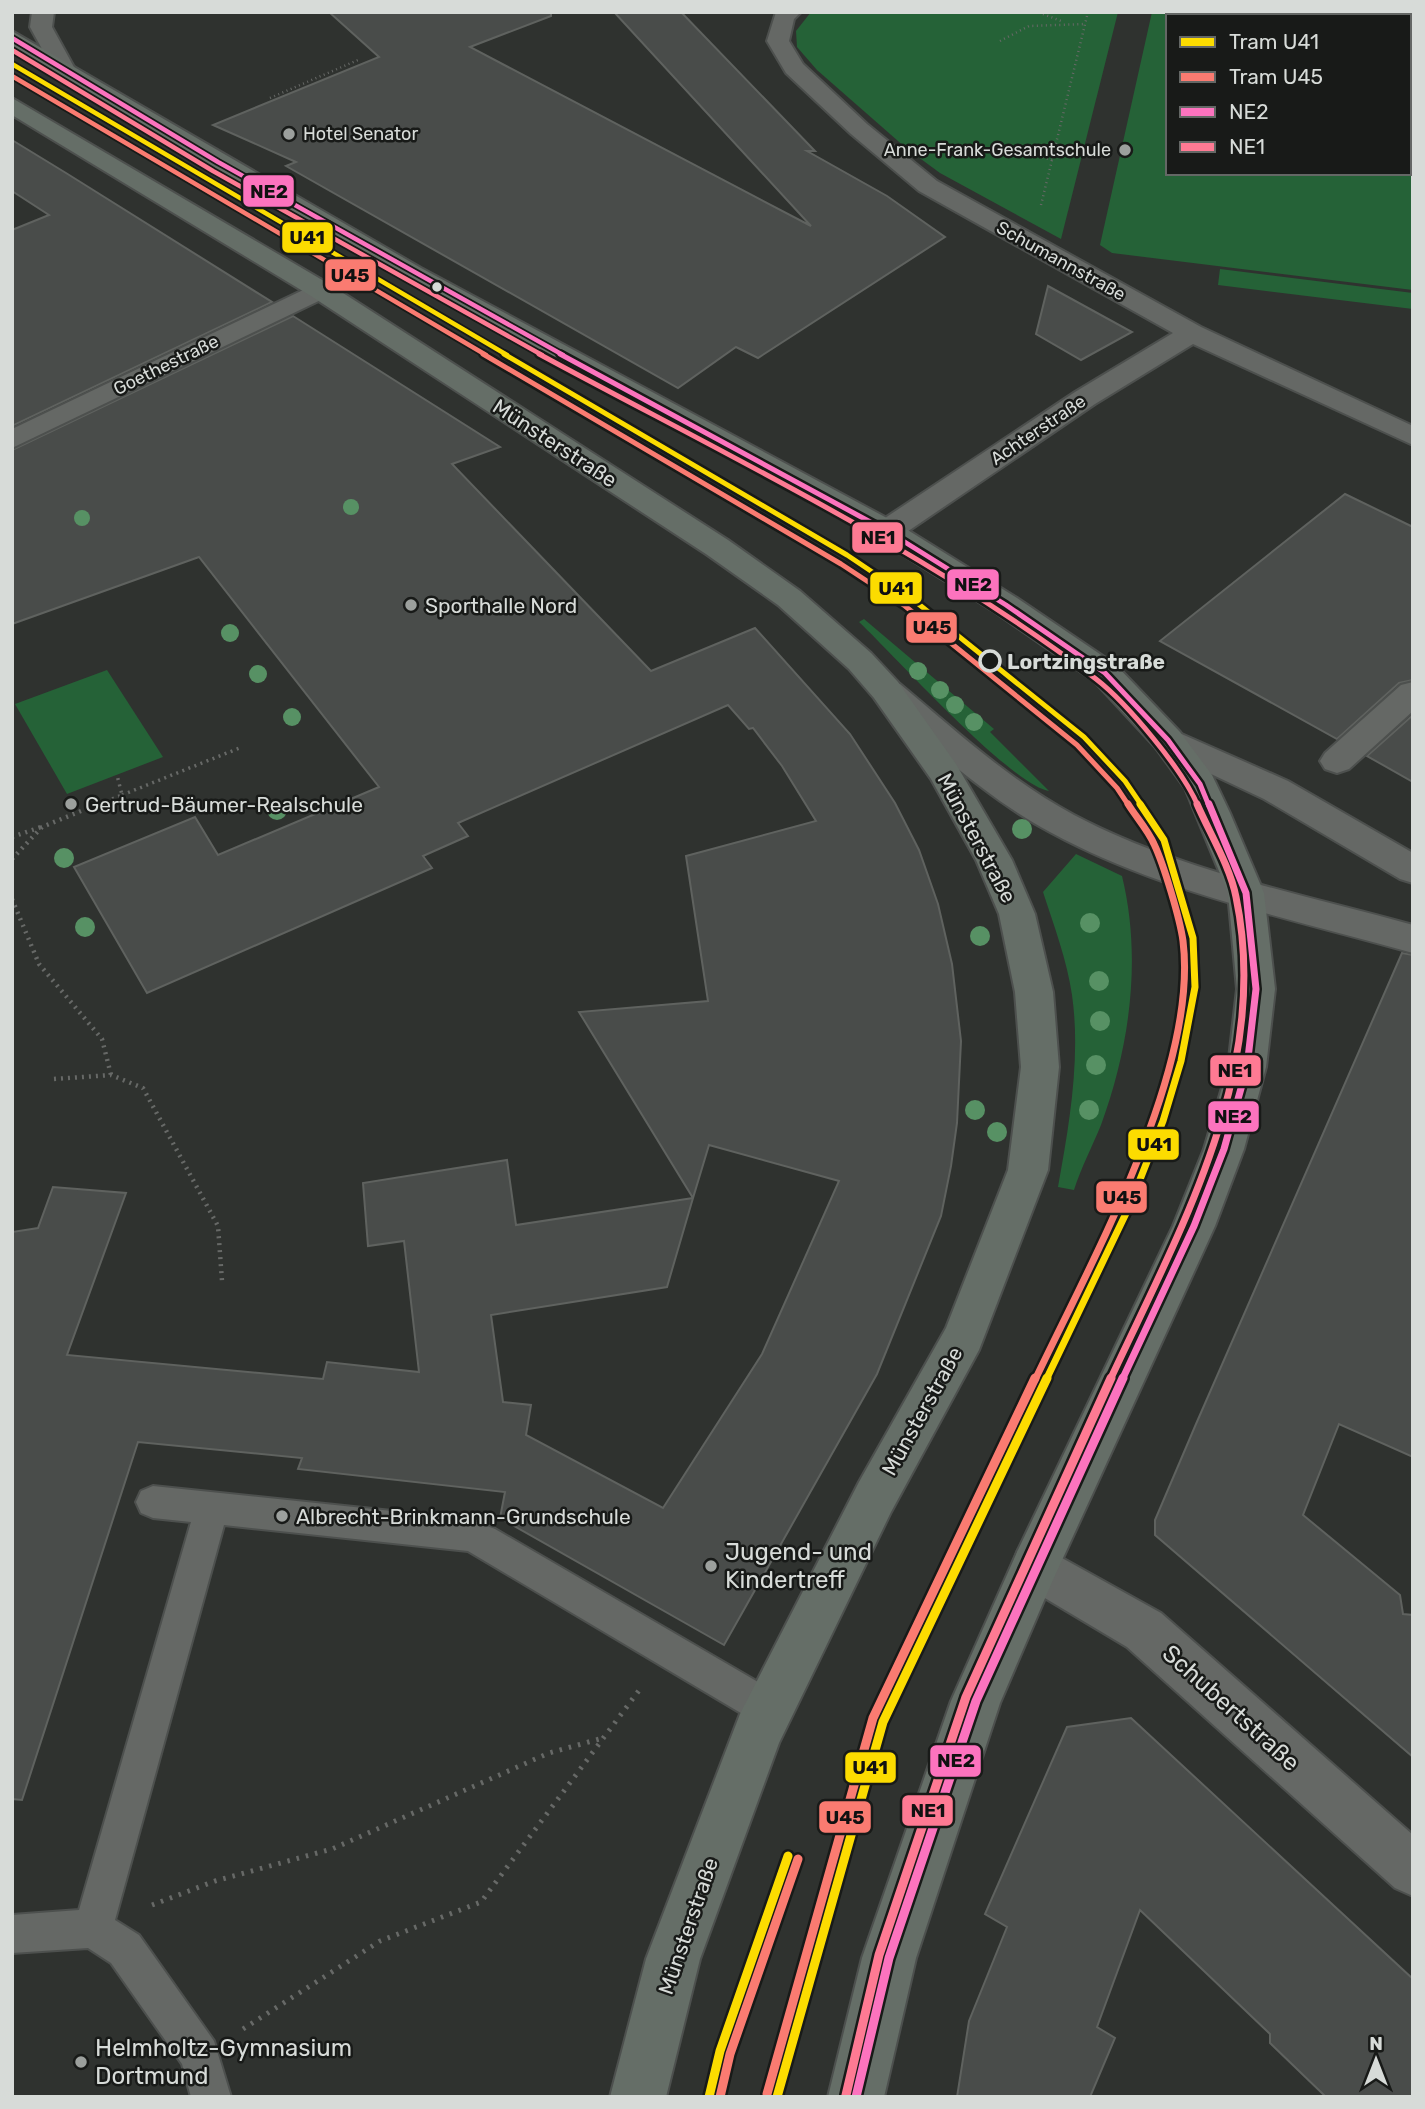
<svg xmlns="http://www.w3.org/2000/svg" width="1425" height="2109" viewBox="0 0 1425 2109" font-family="Rubik,sans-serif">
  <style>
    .green { fill: #256237; fill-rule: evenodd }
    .building { fill: #494c4a; stroke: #5f625f; stroke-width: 2 }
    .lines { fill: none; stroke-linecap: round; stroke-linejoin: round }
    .service-casing { stroke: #4d504e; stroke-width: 4 }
    .minor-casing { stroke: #4d504e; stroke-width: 4 }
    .primary-casing { stroke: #4d504e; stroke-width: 4 }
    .path-far3 { stroke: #676967; stroke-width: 2.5; stroke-dasharray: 1 3.5; stroke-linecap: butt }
    .path-far2 { stroke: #676967; stroke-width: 3.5; stroke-dasharray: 2 4.5; stroke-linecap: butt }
    .path-far1 { stroke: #676967; stroke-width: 4.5; stroke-dasharray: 2 5; stroke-linecap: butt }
    .path { stroke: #676967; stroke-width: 5; stroke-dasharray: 2.5 7; stroke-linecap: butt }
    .service { fill: #656865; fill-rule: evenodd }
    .minor { fill: #656865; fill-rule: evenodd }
    .primary { fill: #656e67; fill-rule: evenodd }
    .bus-1-far3-casing { stroke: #181a18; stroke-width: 8 }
    .bus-1-far2-casing { stroke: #181a18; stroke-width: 10 }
    .bus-1-far1-casing { stroke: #181a18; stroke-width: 12 }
    .bus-1-casing { stroke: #181a18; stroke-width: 14 }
    .bus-2-far3-casing { stroke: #181a18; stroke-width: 8 }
    .bus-2-far2-casing { stroke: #181a18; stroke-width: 10 }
    .bus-2-far1-casing { stroke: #181a18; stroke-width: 12 }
    .bus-2-casing { stroke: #181a18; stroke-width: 14 }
    .bus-1-far3 { stroke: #fc73be; stroke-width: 4.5 }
    .bus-1-far2 { stroke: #fc73be; stroke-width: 5 }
    .bus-1-far1 { stroke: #fc73be; stroke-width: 7 }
    .bus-1 { stroke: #fc73be; stroke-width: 9 }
    .bus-2-far3 { stroke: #fe7a93; stroke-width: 4.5 }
    .bus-2-far2 { stroke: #fe7a93; stroke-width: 5 }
    .bus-2-far1 { stroke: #fe7a93; stroke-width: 7 }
    .bus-2 { stroke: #fe7a93; stroke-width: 9 }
    .tram-1-far3-casing { stroke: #181a18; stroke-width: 8 }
    .tram-1-far2-casing { stroke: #181a18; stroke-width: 10 }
    .tram-1-far1-casing { stroke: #181a18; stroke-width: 12 }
    .tram-1-casing { stroke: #181a18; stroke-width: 14 }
    .tram-2-far3-casing { stroke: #181a18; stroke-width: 8 }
    .tram-2-far2-casing { stroke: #181a18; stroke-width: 10 }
    .tram-2-far1-casing { stroke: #181a18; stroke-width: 12 }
    .tram-2-casing { stroke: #181a18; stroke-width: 14 }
    .tram-1-far3 { stroke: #fcdc00; stroke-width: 4.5 }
    .tram-1-far2 { stroke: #fcdc00; stroke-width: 5 }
    .tram-1-far1 { stroke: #fcdc00; stroke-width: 7 }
    .tram-1 { stroke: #fcdc00; stroke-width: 9 }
    .tram-2-far3 { stroke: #fa7b71; stroke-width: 4.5 }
    .tram-2-far2 { stroke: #fa7b71; stroke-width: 5 }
    .tram-2-far1 { stroke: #fa7b71; stroke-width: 7 }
    .tram-2 { stroke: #fa7b71; stroke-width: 9 }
    .tree { fill: #579164 }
    .poi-dot { fill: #9ca09d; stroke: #181a18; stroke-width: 2.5 }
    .bus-dot { fill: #d7dbd8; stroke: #181a18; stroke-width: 2.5 }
    .stop-dot { fill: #181a18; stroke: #d7dbd8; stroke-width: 3.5 }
    .labels { text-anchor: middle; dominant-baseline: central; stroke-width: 5; stroke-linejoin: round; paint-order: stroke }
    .far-poi-label { font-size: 18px; fill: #d7dbd8; stroke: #181a18; text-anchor: start }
    .far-street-label { font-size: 18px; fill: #d7dbd8; stroke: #181a18 }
    .street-label { font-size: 21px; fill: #d7dbd8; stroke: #181a18 }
    .poi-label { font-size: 21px; fill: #d7dbd8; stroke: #181a18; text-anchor: start }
    .stop-label { font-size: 21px; font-weight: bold; fill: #d7dbd8; stroke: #181a18; text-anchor: start }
    .near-poi-label { font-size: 24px; fill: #d7dbd8; stroke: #181a18; text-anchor: start }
    .near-street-label { font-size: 24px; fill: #d7dbd8; stroke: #181a18 }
    .line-badge { stroke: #181a18; stroke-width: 2.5 }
    .pale-badge-label { font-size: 19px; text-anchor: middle; font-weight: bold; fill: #111 }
  </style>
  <rect width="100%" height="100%" fill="#2f322f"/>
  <!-- green -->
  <g class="green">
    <path d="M811,12H1118L1061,239L940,173L906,148L817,70L797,47L796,31Z"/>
    <path d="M1152,12H1413V290L1112,253L1100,245ZM1168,16H1409V173H1168Z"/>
    <path d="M1220,269L1413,293V309L1218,285Z"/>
    <path d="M864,619L994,729L990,732L1049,791C1012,786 893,654 859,622Z"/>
    <path d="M107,670L163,757L67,794L15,704Z"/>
    <path d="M1076,854L1122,876C1142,958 1130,1046 1101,1125C1092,1147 1081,1168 1074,1190L1058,1187C1069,1126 1081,1058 1072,995C1067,960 1054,926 1043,892Z"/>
  </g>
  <!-- building -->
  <g class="building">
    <path d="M329,12H551V16L470,47L811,226L614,12H681L815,151H807L887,196L945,237L758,358L736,347L678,388L286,166L296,162L213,125L379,57Z"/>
    <path d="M12,140L66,173L272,302L12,426V230L49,215L12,191Z"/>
    <path d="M1048,286L1132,332L1081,360L1036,334Z"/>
    <path d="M293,316L500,447L452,464L651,671L755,628L850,734L895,803L919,850L938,904L952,964L961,1041L957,1123L951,1166L941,1216L877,1374L724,1645L500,1518L505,1492L298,1469L302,1458L138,1442L22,1800L12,1799V1232L38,1228L53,1187L126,1193L67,1355L323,1379L327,1362L419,1372L404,1241L368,1246L363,1183L507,1160L516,1225L693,1198L667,1287L491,1315L503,1402L531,1405L526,1435L663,1508L762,1354L839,1181L709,1145L693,1198L579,1012L708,1001L686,856L816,821L782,766L753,728L749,729L728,705L458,823L468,836L423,856L432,868L147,993L74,867L195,817L218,855L379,787L199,557L12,624V450Z"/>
    <path d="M1345,494L1413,527V680L1399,683L1337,739L1160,641Z"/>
    <path d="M1413,715V782L1367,756Z"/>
    <path d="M1402,953L1413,955V1457L1339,1424L1303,1515L1400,1595L1403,1614L1413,1615V1757L1155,1535V1520L1196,1424Z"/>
    <path d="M1131,1718L1413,1979V2097H1326L1270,2043V2034L1140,1910L1097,2027L1115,2038L1090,2097H957L969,2021L1007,1927L985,1914L1067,1727Z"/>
  </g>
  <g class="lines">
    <defs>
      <path id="service" d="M153,1486L468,1519L495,1529L782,1696L787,1709L782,1722L769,1727L756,1722L468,1551L224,1525L115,1920L139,1935L214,2041L231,2097H191L182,2064L111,1963L88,1948L12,1953V1915L79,1910L191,1522L153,1518L141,1513L136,1502L141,1491Z"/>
      <g id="minor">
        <path d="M32,12H54L52,27L75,69L72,74H56L53,69L30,27Z"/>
        <path d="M776,12H801L794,19L789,41L803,64L867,124L937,181L1201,327L1413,426V445L1193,344L1095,404L898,538L887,540L876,538L872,531L876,524L1075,392L1173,333L919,191L851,134L786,73L767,41Z"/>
        <path d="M320,282L329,284L333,290L329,296L12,448V429Z"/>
        <path d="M888,681L900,684C955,730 1010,781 1074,815C1180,871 1298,893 1413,925V953C1290,918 1162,893 1050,832C986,798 932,746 876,700L872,692L876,684Z"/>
        <path d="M1413,682V711L1349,769L1337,773L1325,769L1320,761L1325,753L1401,685Z"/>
        <path d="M1168,728L1288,781L1413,853V883L1400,879L1264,799L1156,748L1151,740L1156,732Z"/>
        <path d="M1035,1543L1161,1613L1413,1835V1896L1395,1888L1127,1647L1018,1582L1012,1566L1018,1550Z"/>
      </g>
      <g id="primary">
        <path d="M12,31L421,268L898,524L1017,598L1116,665L1180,732L1212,775L1230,813L1264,893L1275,989L1266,1067L1244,1149L1215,1226L1052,1582L1000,1703L916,1958L884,2097H828L862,1958L951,1701L1018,1550L1173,1226L1204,1149L1228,1067L1237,989L1228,893L1185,788L1156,748L1094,681L995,612L876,538L403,278L210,167L12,47Z"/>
        <path d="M12,98L329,284L728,540L800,591L871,653L898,682L956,764L1012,860L1035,914L1053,992L1059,1067L1048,1170L979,1350L891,1512L779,1743L700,1959L666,2097H610L646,1959L740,1714L859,1482L946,1328L1008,1170L1021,1067L1015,992L999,914L976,860L931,779L874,698L849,669L778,605L706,554L311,296L12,115Z"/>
      </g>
    </defs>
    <!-- service casing -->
    <use href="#service" class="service-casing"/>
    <!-- minor casing -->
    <use href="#minor" class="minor-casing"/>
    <!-- primary casing -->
    <use href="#primary" class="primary-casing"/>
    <!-- path-far3 -->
    <g class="path-far3">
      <path d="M1043,14L1061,21"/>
      <path d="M1000,41L1029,26L1086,24"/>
      <path d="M270,98L358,60"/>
      <path d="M999,146L1053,160"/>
      <path d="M1041,205L1088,12"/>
    </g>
    <!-- path-far2 -->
    <g class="path-far2">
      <path d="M122,795L242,747"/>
      <path d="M94,806L122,795L117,775"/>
    </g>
    <!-- path-far1 -->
    <g class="path-far1">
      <path d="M12,837L41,827"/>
      <path d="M12,859L42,827L98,804"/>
      <path d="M12,899L39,964L102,1039L111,1075"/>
      <path d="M54,1079L111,1075L143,1088L218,1226L222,1281"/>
    </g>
    <!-- path -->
    <g class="path">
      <path d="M152,1905L215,1881L332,1849L549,1753L603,1738"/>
      <path d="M243,2029L380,1941L481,1902L640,1689"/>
    </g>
    <!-- service -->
    <use href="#service" class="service"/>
    <!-- minor -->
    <use href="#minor" class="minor"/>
    <!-- primary -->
    <use href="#primary" class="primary"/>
    <defs>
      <path id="bus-1-far3" d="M12,38L218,162L563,355"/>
      <path id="bus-1-far2" d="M560,354L887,531L1006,605L1105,673L1168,740L1200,784L1209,806"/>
      <path id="bus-1-far1" d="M1122,1380L1194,1226L1224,1149L1247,1067L1256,989L1246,893L1209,804"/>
      <path id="bus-1" d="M856,2097L889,1958L976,1701L1123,1378"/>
      <path id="bus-2-far3" d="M12,50L213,171L542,355"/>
      <path id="bus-2-far2" d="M539,354C724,454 928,551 1096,679C1127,703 1183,770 1198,806"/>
      <path id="bus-2-far1" d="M1110,1380C1180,1230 1272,1069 1236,897C1230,866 1210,834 1197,804"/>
      <path id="bus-2" d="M846,2095L879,1955L966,1697L1111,1378"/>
    </defs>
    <!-- bus-1-far3 casing -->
    <use href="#bus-1-far3" class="bus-1-far3-casing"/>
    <!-- bus-1-far2 casing -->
    <use href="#bus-1-far2" class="bus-1-far2-casing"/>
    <!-- bus-1-far1 casing -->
    <use href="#bus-1-far1" class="bus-1-far1-casing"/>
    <!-- bus-1 casing -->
    <use href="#bus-1" class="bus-1-casing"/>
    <!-- bus-2-far3 casing -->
    <use href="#bus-2-far3" class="bus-2-far3-casing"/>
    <!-- bus-2-far2 casing -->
    <use href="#bus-2-far2" class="bus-2-far2-casing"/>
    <!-- bus-2-far1 casing -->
    <use href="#bus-2-far1" class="bus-2-far1-casing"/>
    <!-- bus-2 casing -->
    <use href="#bus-2" class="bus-2-casing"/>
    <!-- bus-1-far3 -->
    <use href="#bus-1-far3" class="bus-1-far3"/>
    <!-- bus-1-far2 -->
    <use href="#bus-1-far2" class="bus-1-far2"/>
    <!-- bus-1-far1 -->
    <use href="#bus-1-far1" class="bus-1-far1"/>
    <!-- bus-1 -->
    <use href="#bus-1" class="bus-1"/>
    <!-- bus-2-far3 -->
    <use href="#bus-2-far3" class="bus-2-far3"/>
    <!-- bus-2-far2 -->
    <use href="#bus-2-far2" class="bus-2-far2"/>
    <!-- bus-2-far1 -->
    <use href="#bus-2-far1" class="bus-2-far1"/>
    <!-- bus-2 -->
    <use href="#bus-2" class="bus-2"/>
    <defs>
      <path id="tram-1-far3" d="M12,64L507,355"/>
      <path id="tram-1-far2" d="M504,354L847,555L911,598L1084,737L1125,781L1142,806"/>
      <path id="tram-1-far1" d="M1046,1380L1130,1205L1163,1121L1181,1061L1195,987L1193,938L1164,840L1140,804"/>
      <g id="tram-1">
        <path d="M709,2097L720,2051L788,1856"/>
        <path d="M777,2097L883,1722L1047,1378"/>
      </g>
      <path id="tram-2-far3" d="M12,76L486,355"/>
      <path id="tram-2-far2" d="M483,354L841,564L905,606L1077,745L1117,788L1129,806"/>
      <path id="tram-2-far1" d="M1035,1380C1090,1264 1199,1070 1183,941C1180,919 1164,865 1154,844C1148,830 1136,817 1128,804"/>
      <g id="tram-2">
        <path d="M767,2094L873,1718L1035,1378"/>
        <path d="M720,2097L730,2054L798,1859"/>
      </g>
    </defs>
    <!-- tram-1-far3 casing -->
    <use href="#tram-1-far3" class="tram-1-far3-casing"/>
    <!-- tram-1-far2 casing -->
    <use href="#tram-1-far2" class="tram-1-far2-casing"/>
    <!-- tram-1-far1 casing -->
    <use href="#tram-1-far1" class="tram-1-far1-casing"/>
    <!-- tram-1 casing -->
    <use href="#tram-1" class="tram-1-casing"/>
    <!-- tram-2-far3 casing -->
    <use href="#tram-2-far3" class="tram-2-far3-casing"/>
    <!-- tram-2-far2 casing -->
    <use href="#tram-2-far2" class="tram-2-far2-casing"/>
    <!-- tram-2-far1 casing -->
    <use href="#tram-2-far1" class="tram-2-far1-casing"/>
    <!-- tram-2 casing -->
    <use href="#tram-2" class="tram-2-casing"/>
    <!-- tram-1-far3 -->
    <use href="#tram-1-far3" class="tram-1-far3"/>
    <!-- tram-1-far2 -->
    <use href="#tram-1-far2" class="tram-1-far2"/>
    <!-- tram-1-far1 -->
    <use href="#tram-1-far1" class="tram-1-far1"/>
    <!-- tram-1 -->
    <use href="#tram-1" class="tram-1"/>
    <!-- tram-2-far3 -->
    <use href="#tram-2-far3" class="tram-2-far3"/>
    <!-- tram-2-far2 -->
    <use href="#tram-2-far2" class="tram-2-far2"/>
    <!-- tram-2-far1 -->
    <use href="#tram-2-far1" class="tram-2-far1"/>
    <!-- tram-2 -->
    <use href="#tram-2" class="tram-2"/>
  </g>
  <!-- trees -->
  <g class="tree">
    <circle cx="351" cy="507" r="8"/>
    <circle cx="82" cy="518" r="8"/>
    <circle cx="230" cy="633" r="9"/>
    <circle cx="918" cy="671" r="9"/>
    <circle cx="258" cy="674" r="9"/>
    <circle cx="940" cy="690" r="9"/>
    <circle cx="955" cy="705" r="9"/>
    <circle cx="292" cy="717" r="9"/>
    <circle cx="974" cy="722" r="9"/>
    <circle cx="277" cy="810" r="10"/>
    <circle cx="1022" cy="829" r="10"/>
    <circle cx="64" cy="858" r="10"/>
    <circle cx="1090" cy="923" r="10"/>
    <circle cx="85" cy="927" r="10"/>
    <circle cx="980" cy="936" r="10"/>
    <circle cx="1099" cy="981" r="10"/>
    <circle cx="1100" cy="1021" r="10"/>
    <circle cx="1096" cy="1065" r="10"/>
    <circle cx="975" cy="1110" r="10"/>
    <circle cx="1089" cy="1110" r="10"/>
    <circle cx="997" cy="1132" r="10"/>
  </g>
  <!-- markers -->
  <g class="poi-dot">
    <circle cx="289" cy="134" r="7"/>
    <circle cx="1125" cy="150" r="7"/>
    <circle cx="411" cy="605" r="7"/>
    <circle cx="71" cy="804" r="7"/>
    <circle cx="282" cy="1516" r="7"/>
    <circle cx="711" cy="1566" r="7"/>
    <circle cx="81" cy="2062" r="7"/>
  </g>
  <circle class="bus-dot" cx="437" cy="287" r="6"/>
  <circle class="stop-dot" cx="990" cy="661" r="10"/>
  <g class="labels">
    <!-- far-poi labels -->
    <g class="far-poi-label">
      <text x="303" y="134">Hotel Senator</text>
      <text x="1111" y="150" text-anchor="end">Anne-Frank-Gesamtschule</text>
    </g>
    <!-- far-street labels -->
    <g class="far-street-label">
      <text transform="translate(1061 261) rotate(29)">Schumannstraße</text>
      <text transform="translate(166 365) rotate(-26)">Goethestraße</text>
      <text transform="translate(1038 430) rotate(-34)">Achterstraße</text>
    </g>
    <!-- street labels -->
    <g class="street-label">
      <text transform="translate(555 443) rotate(33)">Münsterstraße</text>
      <text transform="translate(977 838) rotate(62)">Münsterstraße</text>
      <text transform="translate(922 1411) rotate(-61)">Münsterstraße</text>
      <text transform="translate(688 1926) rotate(-71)">Münsterstraße</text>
    </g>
    <!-- poi labels -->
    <g class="poi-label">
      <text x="425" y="605">Sporthalle Nord</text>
      <text x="85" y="804">Gertrud-Bäumer-Realschule</text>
      <text x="296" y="1516">Albrecht-Brinkmann-Grundschule</text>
    </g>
    <!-- stop labels -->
    <g class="stop-label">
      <text x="1007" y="661">Lortzingstraße</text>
    </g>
    <!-- near-poi labels -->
    <g class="near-poi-label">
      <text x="725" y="1552">Jugend- und<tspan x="725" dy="28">Kindertreff</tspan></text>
      <text x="95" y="2048">Helmholtz-Gymnasium<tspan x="95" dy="28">Dortmund</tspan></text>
    </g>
    <!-- near-street labels -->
    <g class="near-street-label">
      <text transform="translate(1231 1708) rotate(42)">Schubertstraße</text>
    </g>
  </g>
  <g class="line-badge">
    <rect x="242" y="174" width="53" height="34" rx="7" fill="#fc73be"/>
    <rect x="281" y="221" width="53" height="33" rx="7" fill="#fcdc00"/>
    <rect x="324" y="258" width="53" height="34" rx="7" fill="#fa7b71"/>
    <rect x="851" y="521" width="53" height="33" rx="7" fill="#fe7a93"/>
    <rect x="946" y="568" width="54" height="33" rx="7" fill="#fc73be"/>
    <rect x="869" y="571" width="54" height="34" rx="7" fill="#fcdc00"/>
    <rect x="905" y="611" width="53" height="33" rx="7" fill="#fa7b71"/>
    <rect x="1209" y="1054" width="53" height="33" rx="7" fill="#fe7a93"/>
    <rect x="1207" y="1100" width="53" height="33" rx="7" fill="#fc73be"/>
    <rect x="1127" y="1128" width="53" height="33" rx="7" fill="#fcdc00"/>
    <rect x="1095" y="1180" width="53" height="34" rx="7" fill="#fa7b71"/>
    <rect x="929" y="1744" width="53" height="34" rx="7" fill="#fc73be"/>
    <rect x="844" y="1751" width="53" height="33" rx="7" fill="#fcdc00"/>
    <rect x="901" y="1794" width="53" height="33" rx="7" fill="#fe7a93"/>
    <rect x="818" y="1800" width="54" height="34" rx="7" fill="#fa7b71"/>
  </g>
  <g class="pale-badge-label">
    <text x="269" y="198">NE2</text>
    <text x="307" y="244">U41</text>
    <text x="350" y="282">U45</text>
    <text x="878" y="544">NE1</text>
    <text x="973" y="591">NE2</text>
    <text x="896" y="595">U41</text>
    <text x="932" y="634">U45</text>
    <text x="1235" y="1077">NE1</text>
    <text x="1233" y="1123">NE2</text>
    <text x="1154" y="1151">U41</text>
    <text x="1122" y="1204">U45</text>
    <text x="956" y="1767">NE2</text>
    <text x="870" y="1774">U41</text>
    <text x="928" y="1817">NE1</text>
    <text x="845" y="1824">U45</text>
  </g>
  <!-- border -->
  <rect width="1425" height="2109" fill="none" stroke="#d7dbd8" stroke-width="28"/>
  <!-- legend -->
  <rect x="1166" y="14" width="245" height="161" fill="#181a18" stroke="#646765" stroke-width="2"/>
  <rect x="1180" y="37" width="35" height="10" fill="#fcdc00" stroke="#646765" stroke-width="2"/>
  <text x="1229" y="49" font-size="21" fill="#d7dbd8">Tram U41</text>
  <rect x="1180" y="72" width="35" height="10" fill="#fa7b71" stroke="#646765" stroke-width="2"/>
  <text x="1229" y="84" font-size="21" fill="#d7dbd8">Tram U45</text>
  <rect x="1180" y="107" width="35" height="10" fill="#fc73be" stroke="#646765" stroke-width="2"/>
  <text x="1229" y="119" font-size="21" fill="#d7dbd8">NE2</text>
  <rect x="1180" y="142" width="35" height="10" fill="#fe7a93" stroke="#646765" stroke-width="2"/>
  <text x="1229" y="154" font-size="21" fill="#d7dbd8">NE1</text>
  <!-- north arrow -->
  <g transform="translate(1376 2060)" stroke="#181a18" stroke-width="5" paint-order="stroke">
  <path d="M0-5L12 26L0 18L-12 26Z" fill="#d7dbd8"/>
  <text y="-10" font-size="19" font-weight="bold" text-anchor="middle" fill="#d7dbd8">N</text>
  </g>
</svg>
